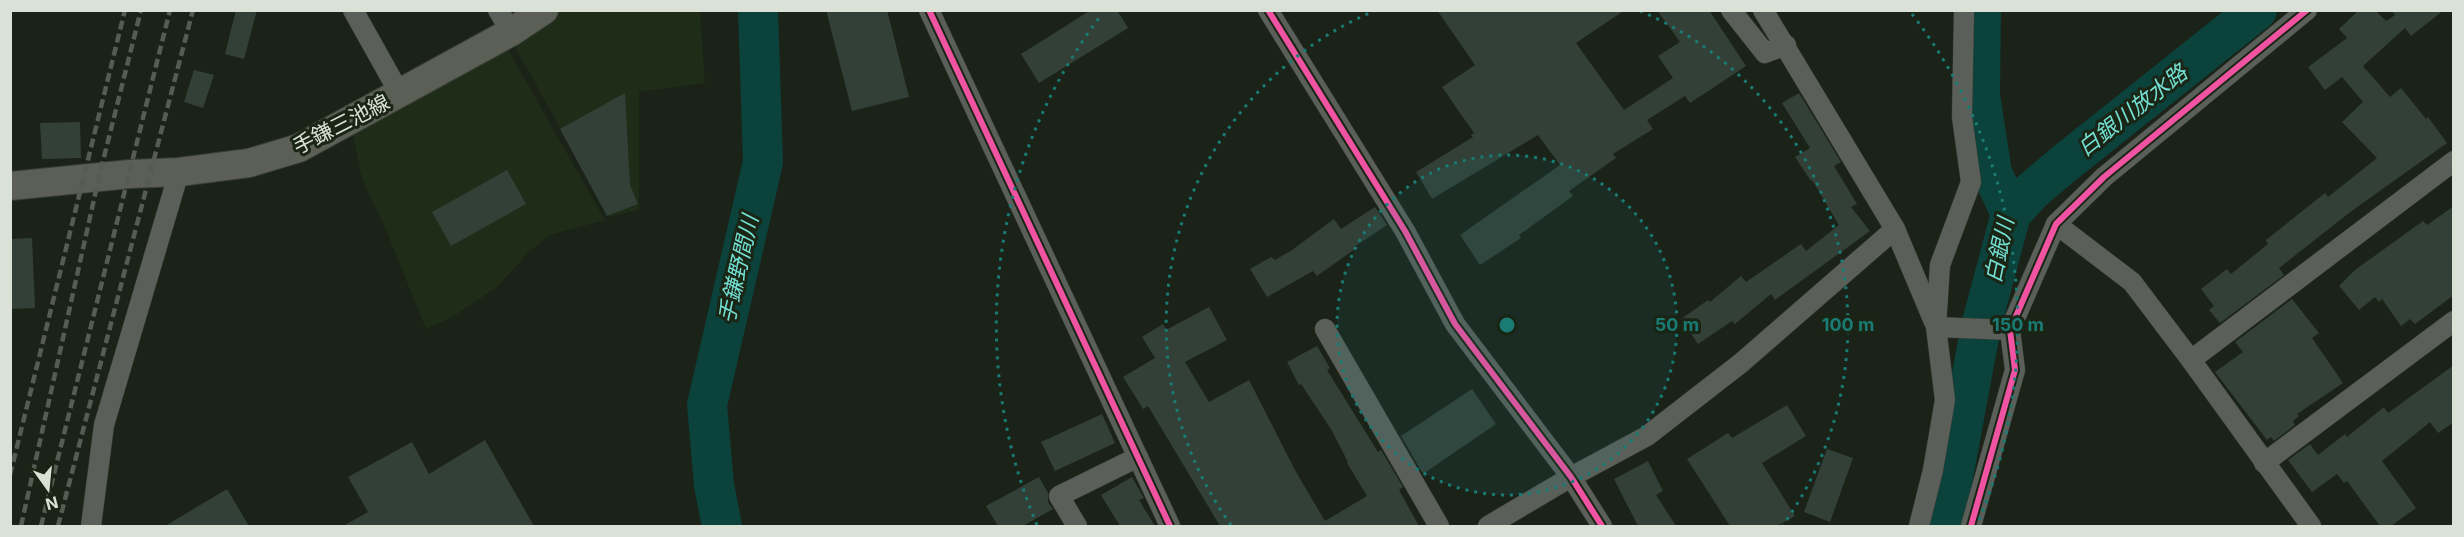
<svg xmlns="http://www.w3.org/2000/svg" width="2464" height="537" viewBox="0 0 2464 537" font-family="Inter,'Noto Sans JP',sans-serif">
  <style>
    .built { fill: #1e2c18 }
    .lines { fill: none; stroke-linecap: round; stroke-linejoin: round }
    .river { stroke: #0b423b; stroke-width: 40 }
    .building { fill: #334037 }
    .street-casing { stroke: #383e36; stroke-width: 21 }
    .secondary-casing { stroke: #383e36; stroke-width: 30 }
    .street { stroke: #5b5f59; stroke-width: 20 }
    .secondary { stroke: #5b5f55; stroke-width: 28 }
    .rail { stroke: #565c54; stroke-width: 4.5; stroke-dasharray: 9 4.5; stroke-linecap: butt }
    .cycleway-casing { stroke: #1a2515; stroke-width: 10 }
    .cycleway { stroke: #f153a3; stroke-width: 6 }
    .ring { fill: none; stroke: #197b73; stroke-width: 3; stroke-dasharray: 3 6 }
    .labels { text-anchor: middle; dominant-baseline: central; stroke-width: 6; stroke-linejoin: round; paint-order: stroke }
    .street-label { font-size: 21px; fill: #dae2d7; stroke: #1a2515 }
    .water-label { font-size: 22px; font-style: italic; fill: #72dfd2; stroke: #1a2515 }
    .centre { fill: #197b73; stroke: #1a2515; stroke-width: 3 }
    .ring-label { font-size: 18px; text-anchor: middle; font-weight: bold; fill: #197b73; stroke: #1a2515; stroke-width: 6; stroke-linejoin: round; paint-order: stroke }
  </style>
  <rect width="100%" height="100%" fill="#1b2218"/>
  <!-- built -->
  <g class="built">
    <path d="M561,11H700L705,83L639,92V210L609,217L512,41Z"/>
    <path d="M506,46L605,220L550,235L529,252L496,288L454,316L426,329L379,213L370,198L361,174L353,135Z"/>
  </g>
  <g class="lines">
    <!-- river -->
    <g class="river">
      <path d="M2011,214L2032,191L2065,163L2257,10"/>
      <path d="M722,526L714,485L707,405L763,162L758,10"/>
      <path d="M1944,526L1981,326L2011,214L1992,173L1980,95L1981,10"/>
    </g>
  </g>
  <!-- building -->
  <g class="building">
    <path d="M236,10H257L244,59L225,54Z"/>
    <path d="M826,10H887L909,97L852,111Z"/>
    <path d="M1091,10H1117L1128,28L1039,83L1021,54Z"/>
    <path d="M1437,10H1625L1576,43L1624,110L1673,78L1658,56L1680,42L1657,10H1709L1746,66L1690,103L1685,96L1647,120L1653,129L1613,154L1616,158L1569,191L1573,196L1519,235L1521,238L1480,265L1460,235L1560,165L1538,135L1432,199L1416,172L1473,137L1471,135L1474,133L1442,87L1475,65Z"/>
    <path d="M2359,10H2375L2386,21L2395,15L2391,10H2444L2411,36L2405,28L2363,66L2390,97L2401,88L2426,119L2428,117L2447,143L2353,210L2279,268L2284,275L2220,323L2209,310L2214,306L2201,289L2227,269L2231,274L2268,244L2266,240L2325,193L2328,197L2377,158L2342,122L2363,102L2342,77L2325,90L2308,67L2347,38L2339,29Z"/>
    <path d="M194,70L214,75L203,108L184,102Z"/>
    <path d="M625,93L630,185L638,204L607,216L560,129Z"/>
    <path d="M1799,93L1841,162L1834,166L1857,204L1851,207L1870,231L1775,300L1771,294L1735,324L1732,321L1698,344L1681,319L1708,300L1710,302L1741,276L1746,282L1801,244L1806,251L1839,225L1812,180L1811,181L1795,157L1810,148L1782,103Z"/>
    <path d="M80,122L81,158L42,159L40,123Z"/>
    <path d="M507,170L526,204L451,246L432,212Z"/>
    <path d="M2454,206V295L2415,324L2410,319L2401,326L2382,299L2379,302L2375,297L2359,310L2339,286L2355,270L2423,221L2427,225Z"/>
    <path d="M1375,207L1387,225L1354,247L1355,249L1317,276L1313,271L1267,297L1250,269L1271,257L1275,260L1292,250L1334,219L1341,229Z"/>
    <path d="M32,238L35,308L10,309V239Z"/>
    <path d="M2292,299L2319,333L2312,338L2343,383L2297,414L2299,416L2293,421L2295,425L2274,441L2271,437L2267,440L2215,372L2243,352L2235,342Z"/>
    <path d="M1209,307L1227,340L1185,362L1209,402L1249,380L1296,472L1325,521L1367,496L1347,463L1348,462L1331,429L1301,384L1299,385L1287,362L1317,346L1330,368L1327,370L1378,452L1381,450L1403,487L1399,490L1419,526H1220L1148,406L1143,409L1123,377L1155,358L1142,337L1163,324L1166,330Z"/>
    <path d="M2454,365V422L2438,433L2430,422L2382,461L2416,508L2391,526H2380L2347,481L2344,483L2337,474L2312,492L2288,460L2310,444L2318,455L2345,434L2347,437L2384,407L2388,413Z"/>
    <path d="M1472,389L1496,424L1423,474L1401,436Z"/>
    <path d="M1787,405L1806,436L1762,463L1795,516L1777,526H1730L1687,459L1728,433L1732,438Z"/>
    <path d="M1102,414L1115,443L1055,471L1041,442Z"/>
    <path d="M485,440L534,526H343L368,512L348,477L412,442L429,474Z"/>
    <path d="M1827,449L1853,458L1830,522L1804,512Z"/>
    <path d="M1648,461L1663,491L1656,495L1676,526H1638L1614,479Z"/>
    <path d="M1039,477L1048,493V502L1053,509L1023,526H998L986,506Z"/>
    <path d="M1132,477L1144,498L1139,500L1155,526H1120L1101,495Z"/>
    <path d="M227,489L249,526H165Z"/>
  </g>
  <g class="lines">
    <defs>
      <g id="street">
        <path d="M353,10L400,94"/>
        <path d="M498,10L511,32"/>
        <path d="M929,10L1170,526"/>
        <path d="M1268,10L1405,231L1455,324L1571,477L1602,526"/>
        <path d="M1731,10L1765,53L1786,45"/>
        <path d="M1763,10L1895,229L1934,322"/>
        <path d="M2056,224L2132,282L2191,360L2311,526"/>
        <path d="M1936,327L2010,330"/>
        <path d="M1325,329L1439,526"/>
        <path d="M2191,360L2454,161"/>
        <path d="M2264,463L2454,321"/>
        <path d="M91,526L104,425L179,172"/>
        <path d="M1077,526L1059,496L1138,457"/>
        <path d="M1488,526L1571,477L1647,436L1741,363L1895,229"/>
        <path d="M1919,526L1933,470L1945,400L1936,327L1940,265L1971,182L1962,117L1964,10"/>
        <path d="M1971,526L2015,370L2010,330L2056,224L2104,177L2307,10"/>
      </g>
      <path id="secondary" d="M10,186L130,174L179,172L249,163L299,148L511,32L544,10"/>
    </defs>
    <!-- street casing -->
    <use href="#street" class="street-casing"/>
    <!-- secondary casing -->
    <use href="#secondary" class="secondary-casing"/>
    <!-- street -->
    <use href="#street" class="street"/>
    <!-- secondary -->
    <use href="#secondary" class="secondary"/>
    <!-- rail -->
    <g class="rail">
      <path d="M10,475L125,10"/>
      <path d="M21,526L99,177L141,10"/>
      <path d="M41,526L170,10"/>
      <path d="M58,526L193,10"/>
    </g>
    <defs>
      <g id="cycleway">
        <path d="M929,10L1170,526"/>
        <path d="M1268,10L1405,231L1455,324L1571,477L1602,526"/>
        <path d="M1971,526L2015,370L2010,330L2056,224L2104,177L2307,10"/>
      </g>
    </defs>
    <!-- cycleway casing -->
    <use href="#cycleway" class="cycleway-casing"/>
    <!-- cycleway -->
    <use href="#cycleway" class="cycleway"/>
  </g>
  <!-- distance rings -->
  <circle cx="1507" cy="325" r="170" fill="#197b73" fill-opacity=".12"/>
  <g class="ring">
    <circle cx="1507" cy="325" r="170"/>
    <path d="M1231 525A341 341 0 0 1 1374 11M1640 11A341 341 0 0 1 1783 525"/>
    <path d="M1037 525A511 511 0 0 1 1102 14M1912 14A511 511 0 0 1 1977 525"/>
  </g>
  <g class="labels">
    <!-- street labels -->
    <g class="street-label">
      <text transform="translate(341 124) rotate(-27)">手鎌三池線</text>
    </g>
    <!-- water labels -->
    <g class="water-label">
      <text transform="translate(2132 110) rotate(-38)">白銀川放水路</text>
      <text transform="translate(1999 250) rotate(-78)">白銀川</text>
      <text transform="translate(738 269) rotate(-77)">手鎌野間川</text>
    </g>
  </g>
  <circle cx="1507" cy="325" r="9" class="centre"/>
  <g class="ring-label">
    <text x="1677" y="331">50 m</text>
    <text x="1848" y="331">100 m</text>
    <text x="2018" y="331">150 m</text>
  </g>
  <!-- border -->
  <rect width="2464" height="537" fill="none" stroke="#dae2d7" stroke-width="24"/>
  <!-- north arrow -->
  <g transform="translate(48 489) rotate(165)" stroke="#1a2515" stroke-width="4.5" paint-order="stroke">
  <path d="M0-4.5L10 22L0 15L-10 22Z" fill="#dae2d7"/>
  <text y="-9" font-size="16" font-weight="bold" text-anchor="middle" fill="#dae2d7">N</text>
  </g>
</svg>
